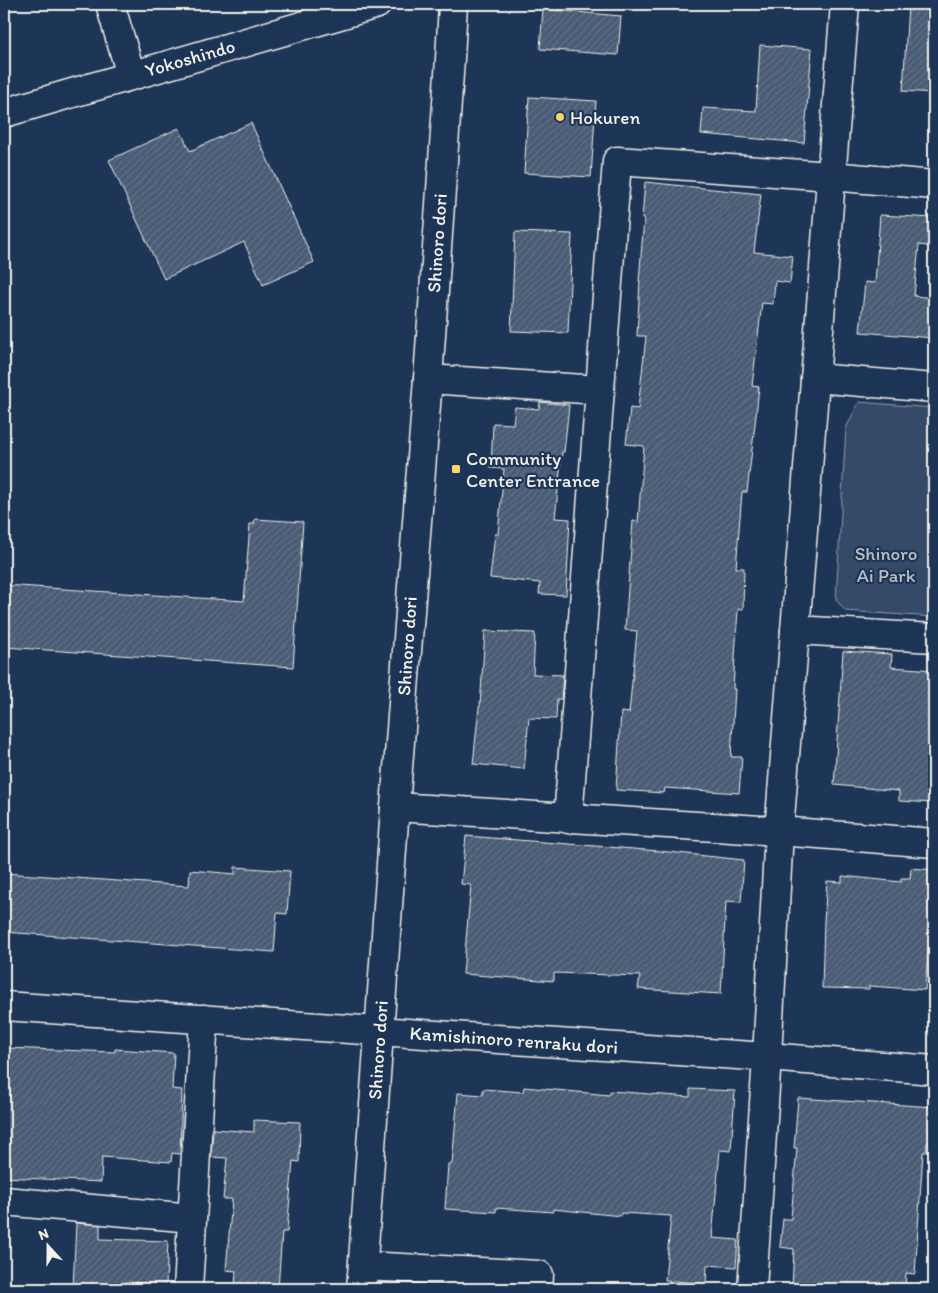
<svg xmlns="http://www.w3.org/2000/svg" width="938" height="1293" viewBox="0 0 938 1293" font-family="Itim,sans-serif">
  <style>
    .park { fill: #354a67; stroke: #949ea8 }
    .building { fill: url(#building-hatch); stroke: #f4f1e8 }
    .lines { fill: none; stroke-linecap: round; stroke-linejoin: round }
    .minor-casing { stroke: #f4f1e8; stroke-width: 31 }
    .tertiary-casing { stroke: #f4f1e8; stroke-width: 31 }
    .secondary-casing { stroke: #f4f1e8; stroke-width: 31 }
    .minor { stroke: #1d3557; stroke-width: 28 }
    .tertiary { stroke: #1d3557; stroke-width: 28 }
    .secondary { stroke: #1d3557; stroke-width: 28 }
    .poi-dot { fill: #ffd166; stroke: #1d3557; stroke-width: 2 }
    .labels { text-anchor: middle; dominant-baseline: central; stroke-width: 4.5; stroke-linejoin: round; paint-order: stroke }
    .street-label { font-size: 19px; fill: #f4f1e8; stroke: #1d3557 }
    .poi-label { font-size: 19px; fill: #f4f1e8; stroke: #1d3557; text-anchor: start }
    .park-label { font-size: 19px; fill: #bbbfc1; stroke: #1d3557 }
  </style>
  <defs>
    <pattern id="building-hatch" width="6" height="6" patternUnits="userSpaceOnUse" patternTransform="scale(1.25)"><rect width="6" height="6" fill="#485b74"/><path d="M-1 1l2-2M0 6l6-6M5 7l2-2" fill="none" stroke="#637388"/></pattern>
  </defs>
  <rect width="100%" height="100%" fill="#1d3557"/>
  <filter id="ink" filterUnits="userSpaceOnUse"><feTurbulence type="fractalNoise" baseFrequency=".02" numOctaves="2"/><feDisplacementMap in="SourceGraphic" scale="10" xChannelSelector="R" yChannelSelector="G"/><feConvolveMatrix kernelMatrix="1 2 1 2 8 2 1 2 1" color-interpolation-filters="sRGB"/></filter>
  <g filter="url(#ink)">
    <!-- park -->
    <path class="park" d="M859,402L934,408V617L845,611L836,599L846,428Z"/>
    <!-- building -->
    <g class="building">
      <path d="M908,4H934V93L903,91Z"/>
      <path d="M543,9L621,16L618,55L540,49Z"/>
      <path d="M760,45L812,49L804,143L701,134L703,108L756,111Z"/>
      <path d="M529,97L596,101L591,177L524,173Z"/>
      <path d="M251,123L314,262L263,285L244,242L164,279L109,160L179,128L190,151Z"/>
      <path d="M645,182L761,194L754,252L793,256L790,283L775,281L773,304L762,303L752,386L759,387L755,424L747,492H742L736,568H744L743,609H738L733,689H735L731,757H742L739,793L665,788L664,793L616,790L621,712L629,713L637,631L625,630L633,521L638,522L644,446L626,444L630,408L638,409L646,336H637L640,281H639L644,219H642Z"/>
      <path d="M880,215L934,218V247L919,245L914,296L934,298V338L860,332L865,282L875,283Z"/>
      <path d="M515,232L572,234L568,333L511,331Z"/>
      <path d="M540,402L569,405L564,452H562L555,518L570,519L566,595L539,594L540,583L490,578L495,534H498L504,469L491,468L493,423L513,424L515,407L539,409Z"/>
      <path d="M255,519L303,522L293,667L4,647V585L244,601L250,524H254Z"/>
      <path d="M485,631L535,633L533,674L563,675L561,699H557L556,719L529,718L524,769L473,764L479,707H480Z"/>
      <path d="M843,651L892,654L891,667L934,670V803L899,801V791L834,785Z"/>
      <path d="M466,836L659,851L744,860L741,902L726,901L721,994L638,989L640,976L554,973V981L463,974L471,885L461,884Z"/>
      <path d="M235,867L290,871L287,914L277,913L274,952L4,932V873L189,886L190,870L235,874Z"/>
      <path d="M911,868L934,870V917H931L925,990L869,986V989L822,988L824,921L827,881L842,882V876L901,882V878H910Z"/>
      <path d="M4,1048L115,1052V1049L174,1053L172,1089L182,1090L180,1154L172,1153L171,1162L102,1157L101,1182L4,1177Z"/>
      <path d="M524,1087L609,1095L610,1091L690,1097V1089L735,1091L731,1151L720,1150L712,1238L738,1240L736,1267L707,1265L706,1284L665,1280L671,1216L621,1213V1216L553,1209V1212L496,1208V1212L445,1209L448,1164H452L458,1093L483,1095V1089L523,1092Z"/>
      <path d="M798,1098L934,1107V1143H927L926,1152H923L915,1274L906,1273L905,1289H792L794,1249L780,1247L783,1219H791L797,1148H794Z"/>
      <path d="M254,1120L300,1122L299,1162L293,1161L287,1232H282L278,1289L235,1287L236,1271L226,1270L232,1199H223L227,1158L211,1157L213,1129L254,1132Z"/>
      <path d="M76,1223L100,1225V1239L168,1241L166,1284L125,1282L124,1289H73Z"/>
    </g>
    <g class="lines">
      <defs>
        <g id="minor">
          <path d="M110,4L131,75"/>
          <path d="M815,378L934,388"/>
          <path d="M428,379L600,390"/>
          <path d="M795,630L934,638"/>
          <path d="M395,807L779,831L934,843"/>
          <path d="M568,819L617,161L831,176L934,185"/>
          <path d="M4,1201L192,1218"/>
          <path d="M363,1266L539,1275L538,1289"/>
          <path d="M188,1289L204,1019"/>
          <path d="M752,1289L767,1057L779,831L845,4"/>
        </g>
        <g id="tertiary">
          <path d="M4,113L377,4"/>
          <path d="M4,1006L767,1057L934,1070"/>
        </g>
        <path id="secondary" d="M361,1289L395,807L428,379L450,59L453,4"/>
      </defs>
      <!-- minor casing -->
      <use href="#minor" class="minor-casing"/>
      <!-- tertiary casing -->
      <use href="#tertiary" class="tertiary-casing"/>
      <!-- secondary casing -->
      <use href="#secondary" class="secondary-casing"/>
      <!-- minor -->
      <use href="#minor" class="minor"/>
      <!-- tertiary -->
      <use href="#tertiary" class="tertiary"/>
      <!-- secondary -->
      <use href="#secondary" class="secondary"/>
    </g>
  </g>
  <!-- markers -->
  <g class="poi-dot">
    <circle cx="560" cy="117" r="5"/>
    <rect x="451" y="464" width="10" height="10" rx="2.5"/>
  </g>
  <g class="labels">
    <!-- street labels -->
    <g class="street-label">
      <text transform="translate(190 58) rotate(-16)">Yokoshindo</text>
      <text transform="translate(437 243) rotate(-86)">Shinoro dori</text>
      <text transform="translate(407 646) rotate(-86)">Shinoro dori</text>
      <text transform="translate(514 1040) rotate(4)">Kamishinoro renraku dori</text>
      <text transform="translate(378 1050) rotate(-86)">Shinoro dori</text>
    </g>
    <!-- poi labels -->
    <g class="poi-label">
      <text x="570" y="117">Hokuren</text>
      <text x="466" y="458">Community<tspan x="466" dy="22">Center Entrance</tspan></text>
    </g>
    <!-- park labels -->
    <g class="park-label">
      <text x="886" y="553">Shinoro<tspan x="886" dy="22">Ai Park</tspan></text>
    </g>
  </g>
  <!-- margin -->
  <rect width="938" height="1293" fill="none" stroke="#1d3557" stroke-width="20"/>
  <rect x="10" y="10" width="918" height="1273" fill="none" stroke="#f4f1e8" stroke-width="2" filter="url(#ink)"/>
  <!-- north arrow -->
  <g transform="translate(48 1246) rotate(339)" stroke="#1d3557" stroke-width="4" paint-order="stroke">
  <path d="M0-4L9 19L0 12L-9 19Z" fill="#f4f1e8"/>
  <text y="-8" font-size="14" font-weight="bold" text-anchor="middle" fill="#f4f1e8">N</text>
  </g>
</svg>
